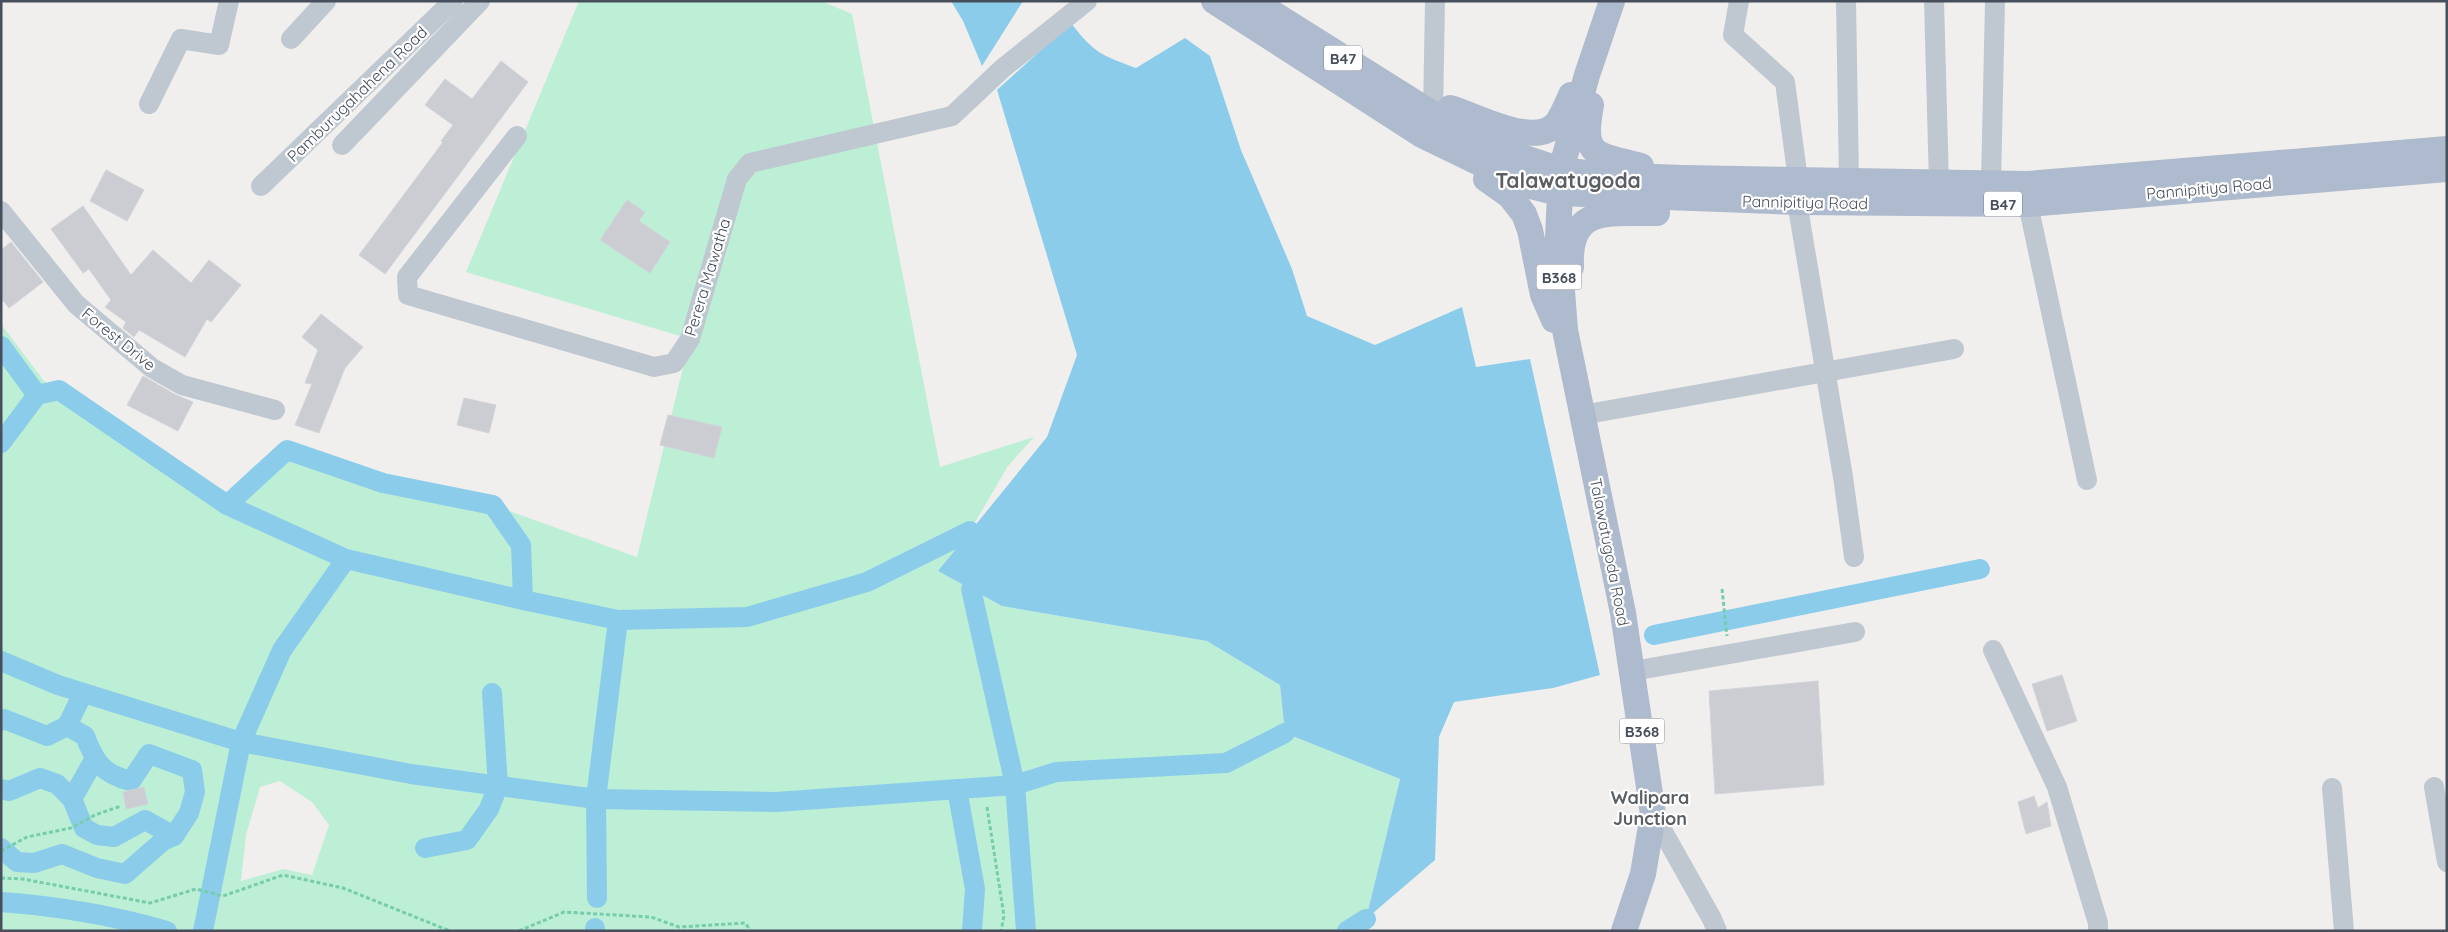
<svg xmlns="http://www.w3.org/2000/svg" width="2448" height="932" viewBox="0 0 2448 932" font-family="Quicksand,sans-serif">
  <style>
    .green { fill: #bdeed6; fill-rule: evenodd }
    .water { fill: #8bcceb }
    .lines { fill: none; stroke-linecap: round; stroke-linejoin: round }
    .canal { stroke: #8bcceb; stroke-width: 20 }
    .building { fill: #cbcdd3; stroke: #d2d4da }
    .path { stroke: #76ccab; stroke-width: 3; stroke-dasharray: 4 2.5; stroke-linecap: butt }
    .minor { stroke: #bfc7d0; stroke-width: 20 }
    .major { stroke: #aebacd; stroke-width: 26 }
    .labels { text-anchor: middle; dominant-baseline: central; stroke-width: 4.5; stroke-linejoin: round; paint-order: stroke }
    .shield { fill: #fff; stroke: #7e848d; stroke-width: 1 }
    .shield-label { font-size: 15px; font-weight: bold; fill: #474f5c }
    .street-label { font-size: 16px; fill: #474f5c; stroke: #fff }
    .neighbourhood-label { font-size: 18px; font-weight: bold; fill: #5b5e63; stroke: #fff }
    .district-label { font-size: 21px; font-weight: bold; fill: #5b5e63; stroke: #fff }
  </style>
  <rect width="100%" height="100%" fill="#f1efee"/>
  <!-- green -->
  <path class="green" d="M579,1H821L852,14L940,467L1034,437L1008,466L970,531L938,571L1002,606L1207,641L1280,685L1285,733L1400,779L1366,919L1347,931H1V324L44,381L227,492L287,450L383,483L493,505L637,557L690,339L466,272ZM280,781L312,802L329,825L312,875L283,869L241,881L246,835L260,787Z"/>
  <!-- water -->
  <g class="water">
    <path d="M951,1H1023L982,66L963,21Z"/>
    <path d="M1071,23C1094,53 1101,55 1136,68L1185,38L1210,56L1241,150L1292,269L1307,316L1375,345L1462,307L1476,367L1530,359L1600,675L1553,688L1454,702L1439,737L1435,860L1366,919L1400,779L1285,733L1280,685L1207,641L1002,606L938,571L1047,437L1077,355L997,90Z"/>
  </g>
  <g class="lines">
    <!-- canal -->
    <g class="canal">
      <path d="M1,346L37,395"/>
      <path d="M1,443L37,395L59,390L227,505L346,559L523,600L618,620L747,617L867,582L970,531"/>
      <path d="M227,505L287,450L383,483L493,505L521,545L523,600"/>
      <path d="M971,589L1015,785L1026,931"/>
      <path d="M1654,635L1980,569"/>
      <path d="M1,661L58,685L241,742L411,774L596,799L776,802L1015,785L1056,772L1226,763L1285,733"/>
      <path d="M1,721L4,719L47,736L67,726L85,736C95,762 102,774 131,781L149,754L192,770L195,792L189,813L174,836L163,841L125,874L97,868L62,854L34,863L17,862L1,848"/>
      <path d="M67,726L83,693"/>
      <path d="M1,789L9,791L40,778L57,784L72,799L84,828L97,835L114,837L145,820L174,836"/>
      <path d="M957,789L975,889L972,931"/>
      <path d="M72,799L94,760"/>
      <path d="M425,848L467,840L489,809L498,786L492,693"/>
      <path d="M597,898L596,799L618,620"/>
      <path d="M1,902C57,906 112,915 167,931"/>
      <path d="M203,931L241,742L282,650L346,559"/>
      <path d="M595,931V928"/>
      <path d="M1347,931L1366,919"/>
    </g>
  </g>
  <!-- building -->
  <g class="building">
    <path d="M501,61L528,82L385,274L359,255L443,142L441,141L453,125L425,105L445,79L472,99Z"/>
    <path d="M106,170L144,190L127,221L90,201Z"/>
    <path d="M627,200L645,212L639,221L670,242L650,273L600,240Z"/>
    <path d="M83,206L131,275L153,250L191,283L209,260L241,285L211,322L207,319L185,357L139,330L134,337L123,328L126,322L105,307L111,300L89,269L83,273L51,229Z"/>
    <path d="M11,242L43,282L9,308L1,298V250Z"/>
    <path d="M321,314L363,347L345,368L319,433L295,425L312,384L305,383L318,350L302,337Z"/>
    <path d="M143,376L176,395L193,402L178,431L127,405Z"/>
    <path d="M464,398L496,405L489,433L457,425Z"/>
    <path d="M668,415L722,427L714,458L660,445Z"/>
    <path d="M2062,675L2077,721L2047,731L2032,684Z"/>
    <path d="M1818,681L1824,785L1715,794L1709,691Z"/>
    <path d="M144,787L148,804L126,809L123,792Z"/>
    <path d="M2034,796L2038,808L2047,802L2051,826L2026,834L2018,802Z"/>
  </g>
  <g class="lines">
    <!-- path -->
    <g class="path">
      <path d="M1722,589L1727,636"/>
      <path d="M987,807L1004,916L1001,931"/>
      <path d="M1,851L27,837L71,828L95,815L121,806"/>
      <path d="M1,878L23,879L150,903L196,889L223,896L283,875L343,888L450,931"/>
      <path d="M519,931L564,912L651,917L679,927L745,923L751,931"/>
    </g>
    <!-- minor -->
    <g class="minor">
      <path d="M1739,1L1733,35L1785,82L1798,180"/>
      <path d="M1846,1L1849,181"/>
      <path d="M1934,1L1939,184"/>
      <path d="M291,39L326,1"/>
      <path d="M149,104L181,39L219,45L229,1"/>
      <path d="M1433,114L1435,1"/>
      <path d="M517,136L407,277L408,295L654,367L674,363L690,339L737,179L750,163L952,116L1003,68L1087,1"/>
      <path d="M342,145L480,1"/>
      <path d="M1991,184L1995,1"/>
      <path d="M261,186L453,1"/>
      <path d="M2028,191V204L2087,480"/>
      <path d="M1797,202L1843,477L1854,557"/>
      <path d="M1,211L76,304L152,368L182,385L275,410"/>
      <path d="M1582,415L1954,349"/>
      <path d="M1993,650L2057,787L2098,923V931"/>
      <path d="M1633,671L1855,632"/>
      <path d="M2434,787L2447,862"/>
      <path d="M2332,788L2344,931"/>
      <path d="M1653,814L1712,919L1717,931"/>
    </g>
    <!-- major -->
    <g class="major">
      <path d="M1214,1L1422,135L1523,184L1558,193L1797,202L2028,204L2447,169"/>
      <path d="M1253,1L1433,114L1507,152L1561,170L1603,175L1683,178L2028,184L2447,149"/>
      <path d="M1612,1L1587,75L1561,170L1558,238L1565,330L1623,613L1653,814L1643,874L1624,931"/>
      <path d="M1591,105C1581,158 1596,154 1641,166"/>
      <path d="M1450,108C1478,116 1535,149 1557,123C1563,114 1567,104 1571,95"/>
      <path d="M1486,179L1510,196L1524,214L1530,230L1543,295L1554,320"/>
      <path d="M1571,267C1568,204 1610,214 1657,213"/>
    </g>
  </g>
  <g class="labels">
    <!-- shield labels -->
    <g class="shield">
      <rect x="1324" y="45.5" width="38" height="25" rx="4"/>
      <rect x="1984" y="191.5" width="38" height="25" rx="4"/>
      <rect x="1536.5" y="264.5" width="45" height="25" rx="4"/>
      <rect x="1619.5" y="718.5" width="45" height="25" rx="4"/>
    </g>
    <g class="shield-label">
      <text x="1343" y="58">B47</text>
      <text x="2003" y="204">B47</text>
      <text x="1559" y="277">B368</text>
      <text x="1642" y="731">B368</text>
    </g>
    <!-- street labels -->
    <g class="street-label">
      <text transform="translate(357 94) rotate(-44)">Pamburugahahena Road</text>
      <text transform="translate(2209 188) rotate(-5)">Pannipitiya Road</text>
      <text transform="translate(1805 202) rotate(1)">Pannipitiya Road</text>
      <text transform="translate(707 277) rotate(-73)">Perera Mawatha</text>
      <text transform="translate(119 339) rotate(39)">Forest Drive</text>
      <text transform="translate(1610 552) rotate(79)">Talawatugoda Road</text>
    </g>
    <!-- neighbourhood labels -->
    <g class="neighbourhood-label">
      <text x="1650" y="797">Walipara<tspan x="1650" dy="21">Junction</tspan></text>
    </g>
    <!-- district labels -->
    <g class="district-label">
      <text x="1568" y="180">Talawatugoda</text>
    </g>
  </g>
  <!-- border -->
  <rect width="2448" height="932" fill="none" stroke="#474f5c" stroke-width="5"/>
</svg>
